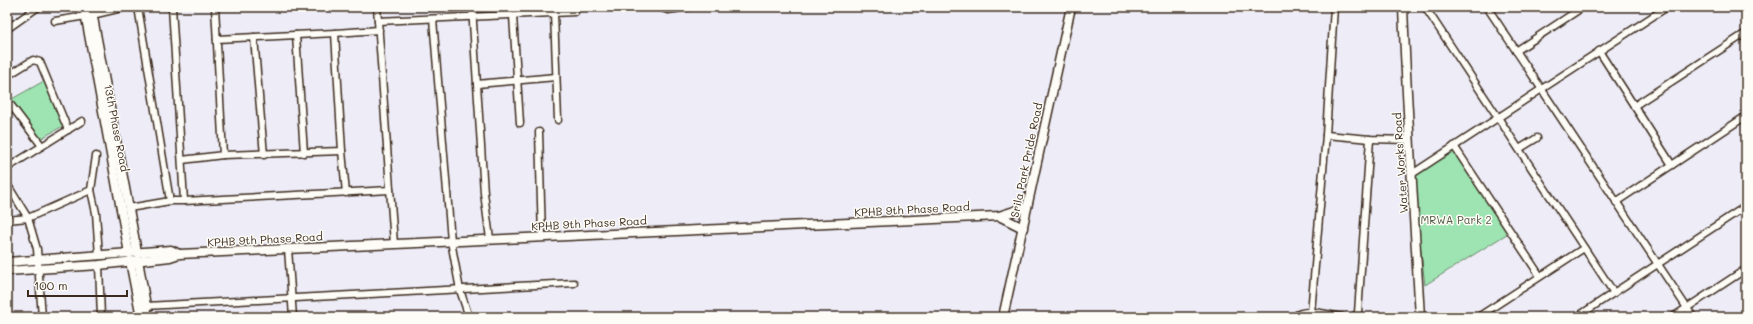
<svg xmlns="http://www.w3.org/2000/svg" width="1753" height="324" viewBox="0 0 1753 324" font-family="Mali,sans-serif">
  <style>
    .green { fill: #9de4b2; stroke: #6c8768 }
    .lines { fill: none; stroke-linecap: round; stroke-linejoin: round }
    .minor-casing { stroke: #3b2a1e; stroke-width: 9 }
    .tertiary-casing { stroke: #3b2a1e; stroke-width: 11 }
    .minor { stroke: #fdfcf7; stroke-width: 6 }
    .tertiary { stroke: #fdfcf7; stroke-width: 8 }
    .labels { text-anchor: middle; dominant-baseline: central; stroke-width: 3; stroke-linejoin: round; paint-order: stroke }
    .street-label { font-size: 11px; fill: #3b2a1e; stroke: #fdfcf7 }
    .park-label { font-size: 11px; fill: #545843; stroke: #fdfcf7 }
  </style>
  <rect width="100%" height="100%" fill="#edecf7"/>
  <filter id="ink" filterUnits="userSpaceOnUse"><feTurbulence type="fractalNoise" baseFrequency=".025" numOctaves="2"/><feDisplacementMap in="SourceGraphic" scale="8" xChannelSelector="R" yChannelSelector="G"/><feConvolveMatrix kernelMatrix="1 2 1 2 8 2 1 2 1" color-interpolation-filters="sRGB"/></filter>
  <g filter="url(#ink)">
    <!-- green -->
    <g class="green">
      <path d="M44,81L63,126L40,139L10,100Z"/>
      <path d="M1457,150L1510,232L1425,285L1412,176Z"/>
    </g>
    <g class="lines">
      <defs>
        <g id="minor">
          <path d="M138,7L170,201"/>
          <path d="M377,7L394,244"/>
          <path d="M472,7L484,193L490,239"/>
          <path d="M658,7L668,10L689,7"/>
          <path d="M1425,7L1614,293"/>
          <path d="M1487,7L1693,317"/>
          <path d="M554,13L558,120"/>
          <path d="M92,15L126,7"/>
          <path d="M513,16L520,123"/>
          <path d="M433,19L451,241L460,290L469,317"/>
          <path d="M55,21L86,16"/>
          <path d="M378,21L575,12"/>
          <path d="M7,29L38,7"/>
          <path d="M335,33L379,30"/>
          <path d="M296,35L304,153"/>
          <path d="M254,37L264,155"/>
          <path d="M217,39L335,33L342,151L223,155"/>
          <path d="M1516,51L1583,7"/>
          <path d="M1599,51L1672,165"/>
          <path d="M7,76L33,60L40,62L68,130"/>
          <path d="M477,84L556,77"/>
          <path d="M7,100L42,146"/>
          <path d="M1634,106L1746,33"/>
          <path d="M539,132L542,237"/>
          <path d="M1326,135L1370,139L1408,140"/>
          <path d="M1454,146L1540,276"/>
          <path d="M1519,149L1537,138"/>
          <path d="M342,151L346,193"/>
          <path d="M96,156L91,190L96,213L99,256"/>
          <path d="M182,160L223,155L215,7"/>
          <path d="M7,168L82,121"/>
          <path d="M1412,174L1667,7"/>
          <path d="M7,184L28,218L7,220"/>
          <path d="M184,201L390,190"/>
          <path d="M1616,202L1746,116"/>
          <path d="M129,208L170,201H184L172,7"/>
          <path d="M288,249L293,317"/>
          <path d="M99,265L101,317"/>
          <path d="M146,306L574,283"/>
          <path d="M1311,313L1326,135L1334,7"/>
          <path d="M42,317L37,249L28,218L91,190"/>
          <path d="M1294,317C1304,307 1329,315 1342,317"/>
          <path d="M1353,317L1358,313L1370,139"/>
          <path d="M1478,317L1584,248"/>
          <path d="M1577,317L1746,206"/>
          <path d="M1673,317L1746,269"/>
        </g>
        <g id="tertiary">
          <path d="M84,7L129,253"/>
          <path d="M91,7L137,252"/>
          <path d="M1403,7C1407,110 1414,214 1420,317"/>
          <path d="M999,216L1023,228"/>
          <path d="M138,260L148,317"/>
          <path d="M130,261L141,317"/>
          <path d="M7,262L171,250L179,254"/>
          <path d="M7,271L99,265L170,257L179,254L999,216L1027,207"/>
          <path d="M1003,317L1071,7"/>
        </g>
      </defs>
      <!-- minor casing -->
      <use href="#minor" class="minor-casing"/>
      <!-- tertiary casing -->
      <use href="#tertiary" class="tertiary-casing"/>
      <!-- minor -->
      <use href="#minor" class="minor"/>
      <!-- tertiary -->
      <use href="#tertiary" class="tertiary"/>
    </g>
  </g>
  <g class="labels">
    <!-- street labels -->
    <g class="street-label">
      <text transform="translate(117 128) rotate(79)">13th Phase Road</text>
      <text transform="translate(1026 160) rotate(-78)">Srila Park Pride Road</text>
      <text transform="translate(1400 163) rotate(-94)">Water Works Road</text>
      <text transform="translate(912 209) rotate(-3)">KPHB 9th Phase Road</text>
      <text transform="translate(589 223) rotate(-3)">KPHB 9th Phase Road</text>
      <text transform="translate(265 239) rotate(-3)">KPHB 9th Phase Road</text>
    </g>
    <!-- park labels -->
    <g class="park-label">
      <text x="1456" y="219">MRWA Park 2</text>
    </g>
  </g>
  <!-- margin -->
  <rect width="1753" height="324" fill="none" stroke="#fdfcf7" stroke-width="24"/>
  <rect x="12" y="12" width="1729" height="300" fill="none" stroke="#3b2a1e" stroke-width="1.5" filter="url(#ink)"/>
  <!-- scale -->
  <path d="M28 290v6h99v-6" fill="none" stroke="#3b2a1e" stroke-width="2"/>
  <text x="34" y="290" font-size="12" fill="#3b2a1e" stroke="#fdfcf7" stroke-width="3" paint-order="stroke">100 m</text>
</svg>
